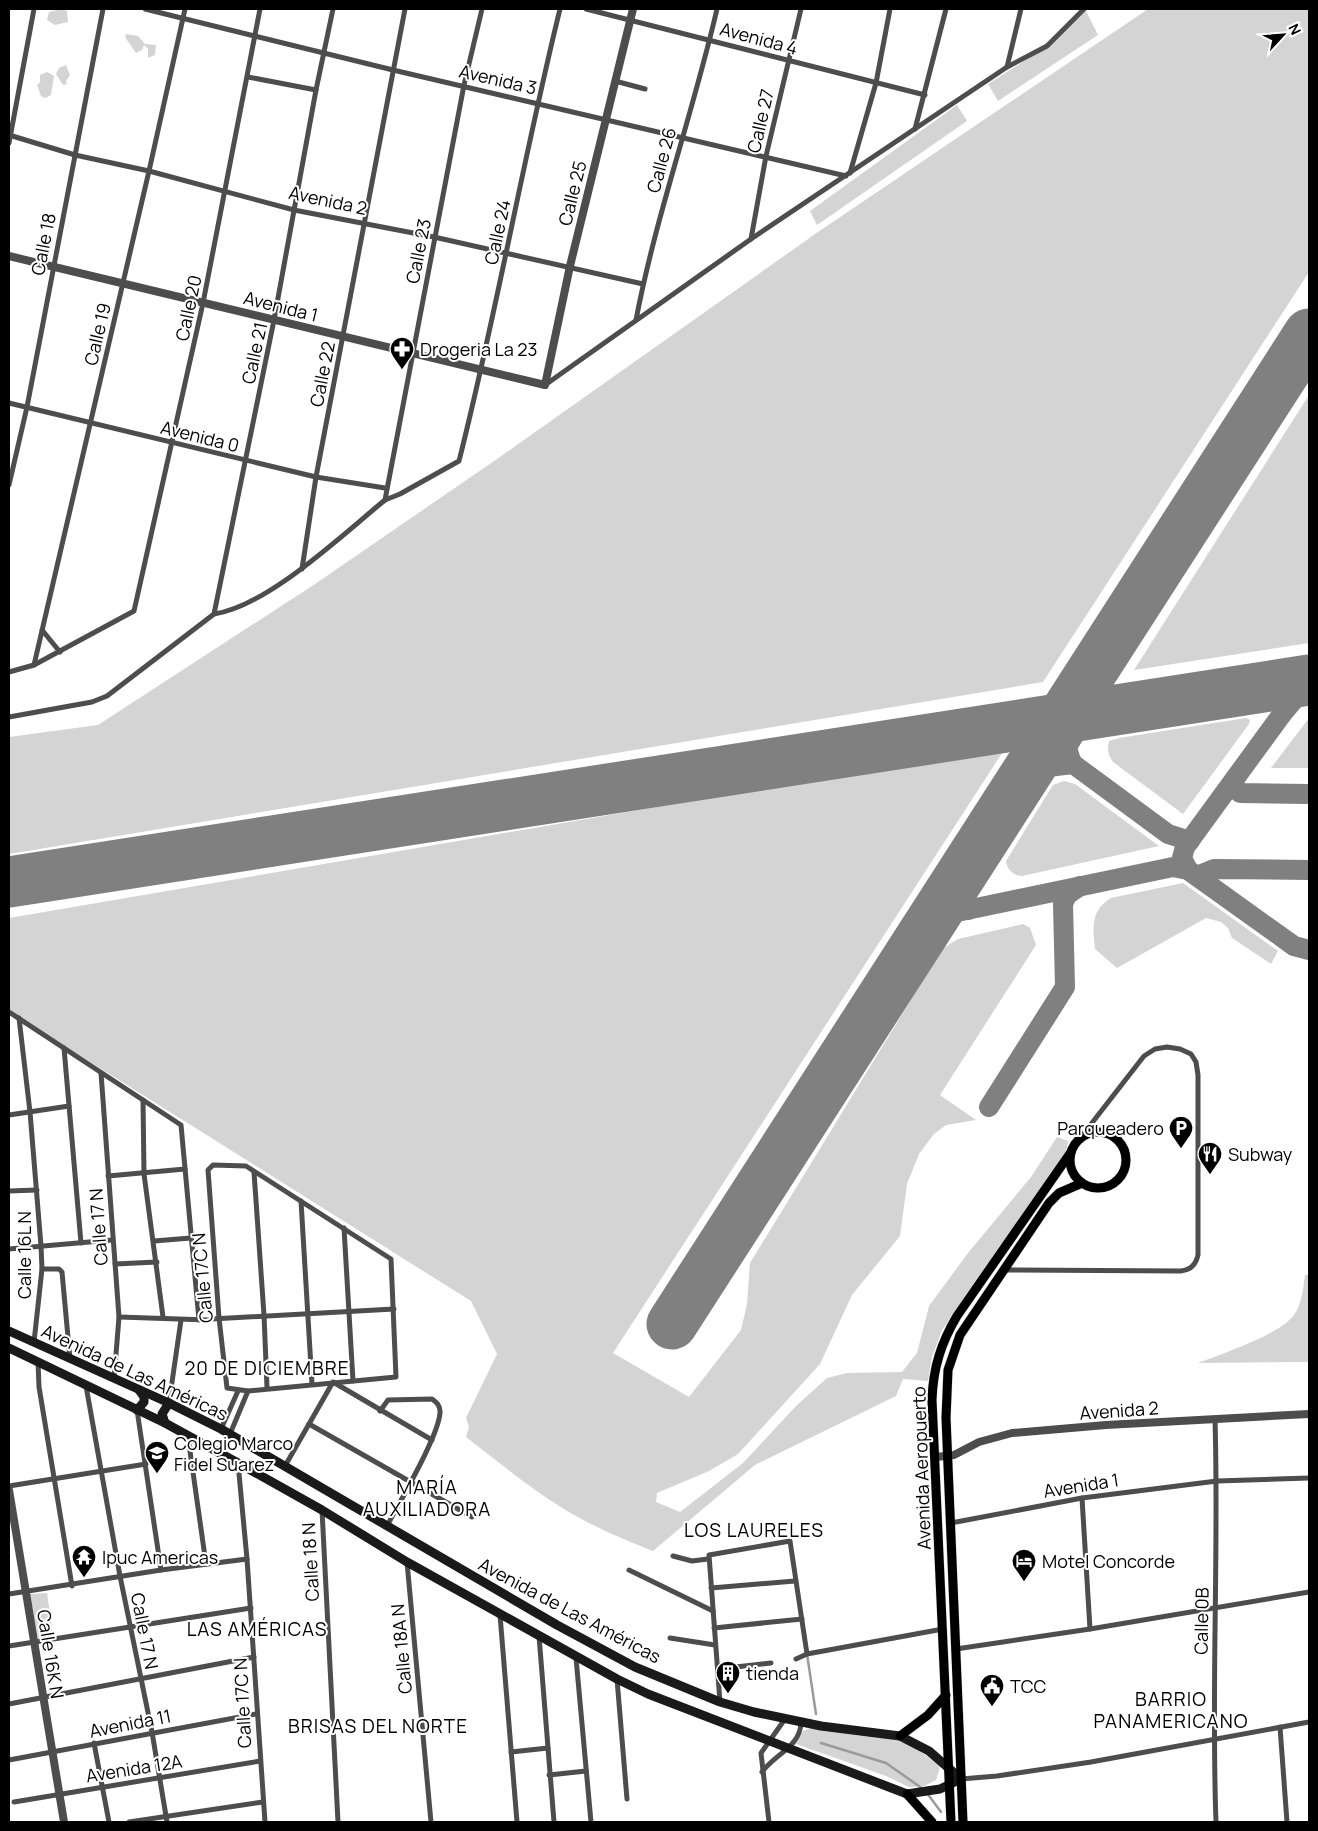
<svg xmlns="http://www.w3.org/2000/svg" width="1318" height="1831" viewBox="0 0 1318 1831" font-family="Manrope,sans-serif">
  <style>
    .green { fill: #d4d4d4 }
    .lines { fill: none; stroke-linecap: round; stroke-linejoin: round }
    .stream { stroke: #9b9b9b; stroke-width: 2.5 }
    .taxiway { stroke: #808080; stroke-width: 20 }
    .runway { stroke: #808080; stroke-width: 51 }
    .primary-casing { stroke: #dbdbdb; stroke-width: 10 }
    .minor { stroke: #4d4d4d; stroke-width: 5 }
    .tertiary { stroke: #4d4d4d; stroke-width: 8 }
    .secondary { stroke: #1a1a1a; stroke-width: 9 }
    .primary { stroke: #000; stroke-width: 9 }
    .labels { text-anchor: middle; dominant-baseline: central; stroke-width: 4; stroke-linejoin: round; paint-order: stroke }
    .street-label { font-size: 18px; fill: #000; stroke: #fff }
    .poi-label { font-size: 18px; fill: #000; stroke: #fff; text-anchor: start }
    .neighbourhood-label { font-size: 19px; letter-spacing: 1px; fill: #000; stroke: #fff }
  </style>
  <rect width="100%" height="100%" fill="#fff"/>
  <!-- green -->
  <g class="green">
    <path d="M61,9L67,11L68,22L55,25L47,20L49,12Z"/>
    <path d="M1148,9H1309V272L1043,682L9,854V737L98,725L315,584L497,459L818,232Z"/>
    <path d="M1086,11L1098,35L998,101L988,84L1048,46Z"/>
    <path d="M126,34L138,36L145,44L156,45L155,55L148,58V49L144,45L142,50L136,53L125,37Z"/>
    <path d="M66,65L70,75L66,81L67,84L63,85L56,74L59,68Z"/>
    <path d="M47,72L54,76L51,95L45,98L41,96L37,85L40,82V75Z"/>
    <path d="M957,105L967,121L817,225L810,211Z"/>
    <path d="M1309,395V643L1134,670Z"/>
    <path d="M1246,718L1250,720L1249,724L1183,814L1113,762C1108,755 1107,750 1109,741L1119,738Z"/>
    <path d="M1309,718V768H1271Z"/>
    <path d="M1006,747L613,1353L689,1397L741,1330L747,1304L750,1263L942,949L958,939L1023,924L1030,928L1036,945L940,1095L976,1120L946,1125L934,1134L919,1154L907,1184L900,1236L852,1295L820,1364L738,1454L709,1471L657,1493L656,1502L680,1512L743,1463L796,1406L827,1378L847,1373L902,1372L917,1353L929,1306L968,1253L1031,1177L1057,1137L1068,1141L1065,1158L1055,1175L942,1330L932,1357L928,1381L903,1379L896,1396L755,1465L653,1551C627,1541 601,1530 576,1516C537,1494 501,1464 466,1437L469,1427L466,1418L497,1354L471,1301L9,1011V918Z"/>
    <path d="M1064,781L1075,784L1159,846L1022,876C1013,875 1007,870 1006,861L1053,785Z"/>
    <path d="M1183,883L1278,951L1271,964L1232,938L1228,928L1221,922L1206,918L1117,968L1095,949C1093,929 1090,910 1111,898Z"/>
    <path d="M1305,1275H1309V1362L1198,1363C1221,1354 1279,1335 1294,1315C1302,1303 1303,1289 1305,1275Z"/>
    <path d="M47,1593L53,1635L38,1637L30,1594Z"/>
    <path d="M814,1727C862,1733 903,1731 940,1767L936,1780L924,1786L909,1787L886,1776L796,1744L803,1731Z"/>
  </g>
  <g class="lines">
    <!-- stream -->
    <g class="stream">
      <path d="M807,1654L816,1714"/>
      <path d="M821,1743L886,1763L923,1789"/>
      <path d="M927,1793L941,1812"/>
    </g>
    <!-- taxiway -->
    <g class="taxiway">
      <path d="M1269,686L1282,697V714"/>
      <path d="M1079,692C1071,715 1060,742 1073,764L1168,834L1190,841"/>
      <path d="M994,729L1023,730L1073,764"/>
      <path d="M1070,742L1083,721L1096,713"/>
      <path d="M1235,779L1234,787L1240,793L1309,794"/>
      <path d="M1021,781L1048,767L1073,764"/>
      <path d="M1188,870L1182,858L1185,847L1282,714L1309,682"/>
      <path d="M1197,876L1214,869L1309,870"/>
      <path d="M951,892C946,905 956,909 968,910"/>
      <path d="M930,924L957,912L1173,867L1188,870L1294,946L1309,950"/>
      <path d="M989,1107L1065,987L1063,904L1067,895L1080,886"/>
    </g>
    <!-- runway -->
    <g class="runway">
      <path d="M9,882L1309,680"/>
      <path d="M672,1324L1309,334"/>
    </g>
    <defs>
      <g id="primary">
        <circle cx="1098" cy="1160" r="28"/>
        <path d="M900,1736L928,1715L946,1695"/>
        <path d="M907,1794L932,1822"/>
        <path d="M951,1822L932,1400C933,1368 941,1343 957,1316L1071,1152"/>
        <path d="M963,1822L946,1418L948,1370L960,1335L1049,1203L1059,1193L1082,1183"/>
      </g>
    </defs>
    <!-- primary casing -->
    <use href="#primary" class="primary-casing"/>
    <!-- minor -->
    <g class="minor">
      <path d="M145,9L393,70L846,176"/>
      <path d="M586,9L925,95"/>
      <path d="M1007,67L1021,9"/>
      <path d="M248,77L316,90"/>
      <path d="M615,81L645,89"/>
      <path d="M915,129L946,9"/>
      <path d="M9,135L75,155L149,171L294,210L434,237L643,284"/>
      <path d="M9,143L34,9"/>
      <path d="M850,173L876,83L890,9"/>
      <path d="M751,239L766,156L801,9"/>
      <path d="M636,320C656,215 693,113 717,9"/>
      <path d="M545,385L751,239L1007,67L1047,46L1084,9"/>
      <path d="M9,403L316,477L385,488"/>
      <path d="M9,485L27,407L103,9"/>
      <path d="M385,500L464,85L482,9"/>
      <path d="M302,569L316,477L405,9"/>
      <path d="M214,614L274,320L316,90L333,9"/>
      <path d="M42,630L60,652"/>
      <path d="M34,665L149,171L185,9"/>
      <path d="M9,672L34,665L134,611L203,303L260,9"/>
      <path d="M9,717L92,702L107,696L214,614C268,606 342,535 385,500L400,494L459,461C497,311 523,159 560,9"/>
      <path d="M9,1012L181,1125L199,1320"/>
      <path d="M19,1018L30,1112L41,1246L42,1269L34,1342"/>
      <path d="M64,1048L81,1243"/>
      <path d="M101,1073L119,1317L114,1379"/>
      <path d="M143,1100L144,1174L163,1317"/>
      <path d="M9,1115L69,1106"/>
      <path d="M213,1165L246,1166L391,1259L396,1377L248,1391L227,1388L219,1318L208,1170Z"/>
      <path d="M254,1172L264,1315L267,1388"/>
      <path d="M108,1176L185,1169"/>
      <path d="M9,1191L37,1190"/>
      <path d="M301,1201L312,1384"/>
      <path d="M344,1228L353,1381"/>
      <path d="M154,1241L191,1238"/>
      <path d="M9,1249L112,1240"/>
      <path d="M115,1264L157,1262"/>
      <path d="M42,1269H59L62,1272L70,1359"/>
      <path d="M1003,1270L1181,1271C1190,1270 1196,1265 1198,1255V1075L1196,1062L1191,1054L1180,1049L1167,1047L1155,1049L1144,1056L1081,1137"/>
      <path d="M119,1317L208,1320"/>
      <path d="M212,1319L394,1309"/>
      <path d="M38,1362L39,1387L72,1586"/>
      <path d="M86,1386L120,1576L152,1732L167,1822"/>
      <path d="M169,1403L181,1320"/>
      <path d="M137,1410L161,1570"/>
      <path d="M380,1411L388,1400L432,1399C436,1402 440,1405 440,1411C441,1432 399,1503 387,1526"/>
      <path d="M1215,1419C1219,1554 1211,1688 1216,1822"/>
      <path d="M309,1424L472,1517"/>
      <path d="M221,1429L238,1391"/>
      <path d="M230,1434L248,1391"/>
      <path d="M188,1437L206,1564"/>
      <path d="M238,1463L247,1559L265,1822"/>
      <path d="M285,1466L333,1382L432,1440"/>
      <path d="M9,1486L146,1464"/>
      <path d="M1082,1498L1090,1629"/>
      <path d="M322,1510L338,1822"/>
      <path d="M951,1523L1082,1498L1217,1481L1309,1478"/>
      <path d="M673,1556L692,1561L708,1559"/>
      <path d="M407,1562L431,1822"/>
      <path d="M629,1570L713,1611"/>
      <path d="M711,1588L795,1581"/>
      <path d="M9,1594L161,1570L247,1559"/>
      <path d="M500,1615L517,1822"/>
      <path d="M714,1628L802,1619"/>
      <path d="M539,1636L554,1822"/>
      <path d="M670,1638L715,1645"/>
      <path d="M9,1646L251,1608"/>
      <path d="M956,1649L1090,1629L1309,1592"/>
      <path d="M576,1658L591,1822"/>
      <path d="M796,1659L807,1654L943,1629"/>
      <path d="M718,1669L771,1663"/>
      <path d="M617,1679L627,1799"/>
      <path d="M720,1702L709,1555L790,1541L807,1654"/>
      <path d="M9,1704L254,1657"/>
      <path d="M1280,1727L1287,1822"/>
      <path d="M94,1743L109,1822"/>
      <path d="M511,1752L548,1748"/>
      <path d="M9,1760L256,1714"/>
      <path d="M762,1772C775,1754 800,1747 801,1723"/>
      <path d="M549,1775L586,1771"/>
      <path d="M961,1779L997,1776L1091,1762L1309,1722"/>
      <path d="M14,1802L260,1761"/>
      <path d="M129,1822L263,1802"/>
      <path d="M769,1822L761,1753L785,1719"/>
    </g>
    <!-- tertiary -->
    <g class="tertiary">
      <path d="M9,256L545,385L570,266L633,9"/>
      <path d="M936,1457L954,1455L979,1442L1012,1433L1106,1425L1309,1414"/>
      <path d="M9,1490L64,1822"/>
    </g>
    <!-- secondary -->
    <g class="secondary">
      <path d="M9,1331L169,1403L221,1429L557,1625L635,1667L720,1702L754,1712L821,1726L900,1736L929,1751L961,1779L940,1789L907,1794L648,1694L617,1679L407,1562L322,1510L238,1463L165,1423L9,1348"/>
      <path d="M137,1410L144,1402V1397L139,1390"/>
      <path d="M165,1423L162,1414L169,1403"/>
    </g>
    <!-- primary -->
    <use href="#primary" class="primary"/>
  </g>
  <!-- icons -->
  <defs>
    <symbol id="pharmacy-pin" viewBox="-11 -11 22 30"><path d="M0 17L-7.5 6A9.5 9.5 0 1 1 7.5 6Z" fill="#000" stroke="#fff"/><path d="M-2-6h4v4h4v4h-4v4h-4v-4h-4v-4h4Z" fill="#fff"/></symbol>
    <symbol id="parking-pin" viewBox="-11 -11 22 30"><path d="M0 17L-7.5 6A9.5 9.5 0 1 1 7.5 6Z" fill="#000" stroke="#fff"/><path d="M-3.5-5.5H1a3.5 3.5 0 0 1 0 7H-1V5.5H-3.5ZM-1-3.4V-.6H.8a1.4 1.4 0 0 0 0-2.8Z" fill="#fff"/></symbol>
    <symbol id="restaurant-pin" viewBox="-11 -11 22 30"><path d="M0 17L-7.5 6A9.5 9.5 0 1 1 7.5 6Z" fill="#000" stroke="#fff"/><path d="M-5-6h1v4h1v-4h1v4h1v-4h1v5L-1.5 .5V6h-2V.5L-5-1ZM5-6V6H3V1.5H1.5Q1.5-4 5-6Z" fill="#fff"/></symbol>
    <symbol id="school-pin" viewBox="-11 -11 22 30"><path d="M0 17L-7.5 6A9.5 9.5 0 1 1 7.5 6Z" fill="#000" stroke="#fff"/><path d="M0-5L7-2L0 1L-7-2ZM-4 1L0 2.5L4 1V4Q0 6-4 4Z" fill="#fff"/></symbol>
    <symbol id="temple-pin" viewBox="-11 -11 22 30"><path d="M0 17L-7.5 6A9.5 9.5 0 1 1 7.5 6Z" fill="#000" stroke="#fff"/><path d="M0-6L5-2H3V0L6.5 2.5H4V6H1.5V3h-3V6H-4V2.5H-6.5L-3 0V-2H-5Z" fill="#fff"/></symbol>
    <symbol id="hotel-pin" viewBox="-11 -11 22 30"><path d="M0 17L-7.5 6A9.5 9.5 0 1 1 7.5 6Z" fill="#000" stroke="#fff"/><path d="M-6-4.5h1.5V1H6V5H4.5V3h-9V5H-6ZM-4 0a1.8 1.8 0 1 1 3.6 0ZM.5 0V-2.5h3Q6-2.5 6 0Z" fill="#fff"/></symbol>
    <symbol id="building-pin" viewBox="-11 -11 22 30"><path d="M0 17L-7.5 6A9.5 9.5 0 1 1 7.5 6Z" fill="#000" stroke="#fff"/><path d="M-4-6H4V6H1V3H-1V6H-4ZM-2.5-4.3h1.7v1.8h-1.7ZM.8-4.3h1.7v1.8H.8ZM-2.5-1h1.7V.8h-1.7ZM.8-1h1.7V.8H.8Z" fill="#fff"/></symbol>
    <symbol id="civic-pin" viewBox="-11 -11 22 30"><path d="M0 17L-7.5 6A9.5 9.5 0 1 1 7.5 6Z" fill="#000" stroke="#fff"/><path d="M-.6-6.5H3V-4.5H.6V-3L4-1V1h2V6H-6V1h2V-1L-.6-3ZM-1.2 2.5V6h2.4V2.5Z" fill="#fff"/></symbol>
  </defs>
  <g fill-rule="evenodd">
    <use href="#pharmacy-pin" x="388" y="335" width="28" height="38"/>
    <use href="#parking-pin" x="1167" y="1114" width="28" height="38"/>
    <use href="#restaurant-pin" x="1196" y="1140" width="28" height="38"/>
    <use href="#school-pin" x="143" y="1439" width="28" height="38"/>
    <use href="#temple-pin" x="70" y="1543" width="28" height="38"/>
    <use href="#hotel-pin" x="1010" y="1547" width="28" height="38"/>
    <use href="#building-pin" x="714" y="1659" width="28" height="38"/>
    <use href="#civic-pin" x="978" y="1672" width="28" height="38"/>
  </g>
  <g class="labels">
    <!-- street labels -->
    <g class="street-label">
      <text transform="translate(759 38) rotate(15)">Avenida 4</text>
      <text transform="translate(498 79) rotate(13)">Avenida 3</text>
      <text transform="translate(760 121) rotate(-77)">Calle 27</text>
      <text transform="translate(661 160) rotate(-75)">Calle 26</text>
      <text transform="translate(572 193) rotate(-76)">Calle 25</text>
      <text transform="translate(328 200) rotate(12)">Avenida 2</text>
      <text transform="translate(497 232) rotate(-78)">Calle 24</text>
      <text transform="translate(43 244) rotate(-79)">Calle 18</text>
      <text transform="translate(418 251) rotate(-79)">Calle 23</text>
      <text transform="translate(281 306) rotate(14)">Avenida 1</text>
      <text transform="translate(188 308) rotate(-78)">Calle 20</text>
      <text transform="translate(97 334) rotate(-77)">Calle 19</text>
      <text transform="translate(254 353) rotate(-78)">Calle 21</text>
      <text transform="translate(322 374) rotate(-79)">Calle 22</text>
      <text transform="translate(200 436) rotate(14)">Avenida 0</text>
      <text transform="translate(98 1227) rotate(-94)">Calle 17 N</text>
      <text transform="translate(24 1255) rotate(-90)">Calle 16L N</text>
      <text transform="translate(202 1278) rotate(-95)">Calle 17C N</text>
      <text transform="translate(135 1372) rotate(25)">Avenida de Las Américas</text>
      <text transform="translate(1119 1410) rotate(-4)">Avenida 2</text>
      <text transform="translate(921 1468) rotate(-92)">Avenida Aeropuerto</text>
      <text transform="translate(1081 1485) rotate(-9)">Avenida 1</text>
      <text transform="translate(310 1562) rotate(-93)">Calle 18 N</text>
      <text transform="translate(570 1610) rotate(28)">Avenida de Las Américas</text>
      <text transform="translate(1201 1621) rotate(-89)">Calle 0B</text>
      <text transform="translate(145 1631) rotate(79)">Calle 17 N</text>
      <text transform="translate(401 1649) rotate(-95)">Calle 18A N</text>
      <text transform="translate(51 1654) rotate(81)">Calle 16K N</text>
      <text transform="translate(242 1703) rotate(-93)">Calle 17C N</text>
      <text transform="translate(130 1723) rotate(-11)">Avenida 11</text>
      <text transform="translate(134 1768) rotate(-9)">Avenida 12A</text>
    </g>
    <!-- poi labels -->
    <g class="poi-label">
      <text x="420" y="349">Drogeria La 23</text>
      <text x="1164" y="1128" text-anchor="end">Parqueadero</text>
      <text x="1228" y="1154">Subway</text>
      <text x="174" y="1443">Colegio Marco<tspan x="174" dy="21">Fidel Suarez</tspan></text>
      <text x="102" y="1557">Ipuc Americas</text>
      <text x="1042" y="1561">Motel Concorde</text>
      <text x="746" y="1673">tienda</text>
      <text x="1010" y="1686">TCC</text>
    </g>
    <!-- neighbourhood labels -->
    <g class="neighbourhood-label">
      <text x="267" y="1368">20 DE DICIEMBRE</text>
      <text x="427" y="1487">MARÍA<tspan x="427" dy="22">AUXILIADORA</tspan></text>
      <text x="754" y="1530">LOS LAURELES</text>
      <text x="257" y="1629">LAS AMÉRICAS</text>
      <text x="1171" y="1699">BARRIO<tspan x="1171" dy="22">PANAMERICANO</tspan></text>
      <text x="378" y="1726">BRISAS DEL NORTE</text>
    </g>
  </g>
  <!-- border -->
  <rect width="1318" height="1831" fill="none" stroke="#000000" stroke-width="20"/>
  <!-- north arrow -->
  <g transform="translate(1283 35) rotate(64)" stroke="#ffffff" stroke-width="4" paint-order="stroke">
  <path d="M0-4L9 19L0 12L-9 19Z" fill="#000000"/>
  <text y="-8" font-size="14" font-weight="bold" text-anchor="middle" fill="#000000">N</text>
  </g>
</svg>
